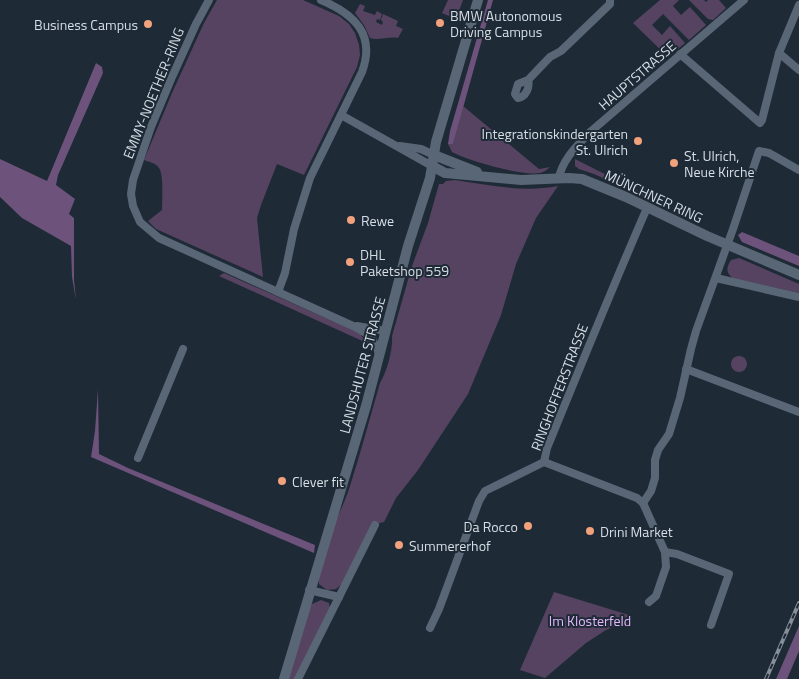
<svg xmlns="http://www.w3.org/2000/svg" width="799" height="679" viewBox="0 0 799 679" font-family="'Titillium Web',sans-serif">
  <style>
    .green { fill: #564361 }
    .forest { fill: #6d527c }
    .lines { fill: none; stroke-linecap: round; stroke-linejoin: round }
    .street { stroke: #596675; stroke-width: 8 }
    .secondary { stroke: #596675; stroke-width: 10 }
    .rail-casing { stroke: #858f99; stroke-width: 4 }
    .rail { stroke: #1e2a36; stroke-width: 2; stroke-dasharray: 5.5; stroke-linecap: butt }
    .poi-dot { fill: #f1a17c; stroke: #1e2a36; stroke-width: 2 }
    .labels { text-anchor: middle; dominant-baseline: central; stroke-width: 4; stroke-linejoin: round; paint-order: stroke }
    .poi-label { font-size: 14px; fill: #d6dee6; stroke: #1e2a36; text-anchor: start }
    .street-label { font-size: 14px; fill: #d6dee6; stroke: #1e2a36 }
    .park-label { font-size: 14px; fill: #e3b8fc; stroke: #1e2a36 }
  </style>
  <rect width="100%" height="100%" fill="#1e2a36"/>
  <!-- green -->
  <g class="green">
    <path d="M217,0H303L339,16L349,24L355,33L359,45L360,55L357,67L304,175L277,164L261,205L257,218L263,277L156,229L148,221L162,210C162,200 164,175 159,168C156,163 149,162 144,160L172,93L204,23Z"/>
    <path d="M448,0H463L456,19L442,13Z"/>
    <path d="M660,0H679L673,6L681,15L690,7L706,25L689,40L663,14L652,25L662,35L670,26L685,43L668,57L633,23Z"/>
    <path d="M689,0H704L706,2L708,0H719L726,8L713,20L708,19Z"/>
    <path d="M360,4L365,6L363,11L375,15L377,11L382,14L380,20L377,19L376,22L382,25L383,22L381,20L383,14L398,21L396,26L403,29L398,38C389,36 378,41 370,38L364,25L355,13Z"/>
    <path d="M463,106L539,169L550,167C547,170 544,172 540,173C522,176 469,161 452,152L448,144H453Z"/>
    <path d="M575,159L650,197H651L650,199L594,174L579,169L575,166Z"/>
    <path d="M455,180C489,185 523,193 558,186L536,218L516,264L501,315L468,394L418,470L396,498L384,522L371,525L343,583L336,589L327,590L319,584C316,554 341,515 350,486C361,452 370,417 380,383C387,371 393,350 392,336L412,266L428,223L439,184H443L446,181Z"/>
    <path d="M739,258L799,284V293L732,278C726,272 726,268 731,260Z"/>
    <path d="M224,273L362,334L361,336L368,341L369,344L219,276Z"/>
    <circle cx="739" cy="364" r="8"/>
    <path d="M554,592L629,615L632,620L606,630L586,643L545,678L520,670Z"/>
    <path d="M321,600L329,603L330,609L296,679H289L306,616L312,604Z"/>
  </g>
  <!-- forest -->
  <g class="forest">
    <path d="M488,0H493L453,144H448L450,131Z"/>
    <path d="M96,63L102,67L103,73L58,175L56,185L75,199L69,214L74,218V280L76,300L72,277L71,246L22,218L0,197V159L47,181Z"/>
    <path d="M742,232L799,256V266L742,242L738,235Z"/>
    <path d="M98,389L99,454L128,468L315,545L314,553L91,457L95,431Z"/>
    <path d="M799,626V651L787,679H776Z"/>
  </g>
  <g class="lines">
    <!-- street -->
    <g class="street">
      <path d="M209,0L196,24L172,77L151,127L133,180L131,194L133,206L140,222L159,238L353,326C368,334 374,337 379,354"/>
      <path d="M779,53L799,70"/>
      <path d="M680,54L760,123L762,120L779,53L799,5"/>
      <path d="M528,80C530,87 526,97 518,98L515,94L518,84L528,80L550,57L561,51L610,4V0"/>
      <path d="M341,115L432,166"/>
      <path d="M400,146L421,149L434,155"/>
      <path d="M559,178C562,160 577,146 589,133L744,0"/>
      <path d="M716,278L799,297"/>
      <path d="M278,292L285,273L294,229L310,178L362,72C376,34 354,14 321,0"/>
      <path d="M357,326L385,331"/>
      <path d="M686,369L799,412"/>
      <path d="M138,458L183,349"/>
      <path d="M544,462L547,448C580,368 612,288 647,208"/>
      <path d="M544,462L637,498L643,503L665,552L666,567L656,596L649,602"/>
      <path d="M643,503L651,491L655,478V460L658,450L669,434L680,398L691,349L696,331L733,229L759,151L769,153L799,170"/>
      <path d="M665,552L677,554L729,574L711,625"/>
      <path d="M309,590L339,597"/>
      <path d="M430,628L439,609L479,501L485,491L544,462"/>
      <path d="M298,679L375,525"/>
    </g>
    <!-- secondary -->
    <g class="secondary">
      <path d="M434,155L477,172"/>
      <path d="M432,166L445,173L521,180L569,178L582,179L626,197L707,236L799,275"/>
      <path d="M284,679L366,406L408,246L430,178L436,142L478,0"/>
    </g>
    <defs>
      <path id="rail" d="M766,679L799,603"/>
    </defs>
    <!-- rail casing -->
    <use href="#rail" class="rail-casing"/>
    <!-- rail -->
    <use href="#rail" class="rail"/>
  </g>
  <!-- markers -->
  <g class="poi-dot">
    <circle cx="440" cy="23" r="5"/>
    <circle cx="148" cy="24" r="5"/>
    <circle cx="638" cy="141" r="5"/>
    <circle cx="674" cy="163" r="5"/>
    <circle cx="351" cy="220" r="5"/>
    <circle cx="350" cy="262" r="5"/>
    <circle cx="282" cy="481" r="5"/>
    <circle cx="528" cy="526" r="5"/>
    <circle cx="590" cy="531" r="5"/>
    <circle cx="399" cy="545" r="5"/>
  </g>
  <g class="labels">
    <!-- poi labels -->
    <g class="poi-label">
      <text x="450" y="15">BMW Autonomous<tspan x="450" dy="16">Driving Campus</tspan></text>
      <text x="138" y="24" text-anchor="end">Business Campus</text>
      <text x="628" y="133" text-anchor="end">Integrationskindergarten<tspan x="628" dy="16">St. Ulrich</tspan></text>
      <text x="684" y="155">St. Ulrich,<tspan x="684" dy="16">Neue Kirche</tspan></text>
      <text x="361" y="220">Rewe</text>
      <text x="360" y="254">DHL<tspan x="360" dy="16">Paketshop 559</tspan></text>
      <text x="292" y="481">Clever fit</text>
      <text x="518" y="526" text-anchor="end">Da Rocco</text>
      <text x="600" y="531">Drini Market</text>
      <text x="409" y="545">Summererhof</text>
    </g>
    <!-- street labels -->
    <g class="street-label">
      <text transform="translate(637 75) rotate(-41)">HAUPTSTRASSE</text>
      <text transform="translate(153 93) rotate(-68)">EMMY-NOETHER-RING</text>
      <text transform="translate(654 196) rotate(25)">MÜNCHNER RING</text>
      <text transform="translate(362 365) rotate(-75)">LANDSHUTER STRASSE</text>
      <text transform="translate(559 387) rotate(-69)">RINGHOFFERSTRASSE</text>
    </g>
    <!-- park labels -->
    <g class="park-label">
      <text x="590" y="620">Im Klosterfeld</text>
    </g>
  </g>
</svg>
